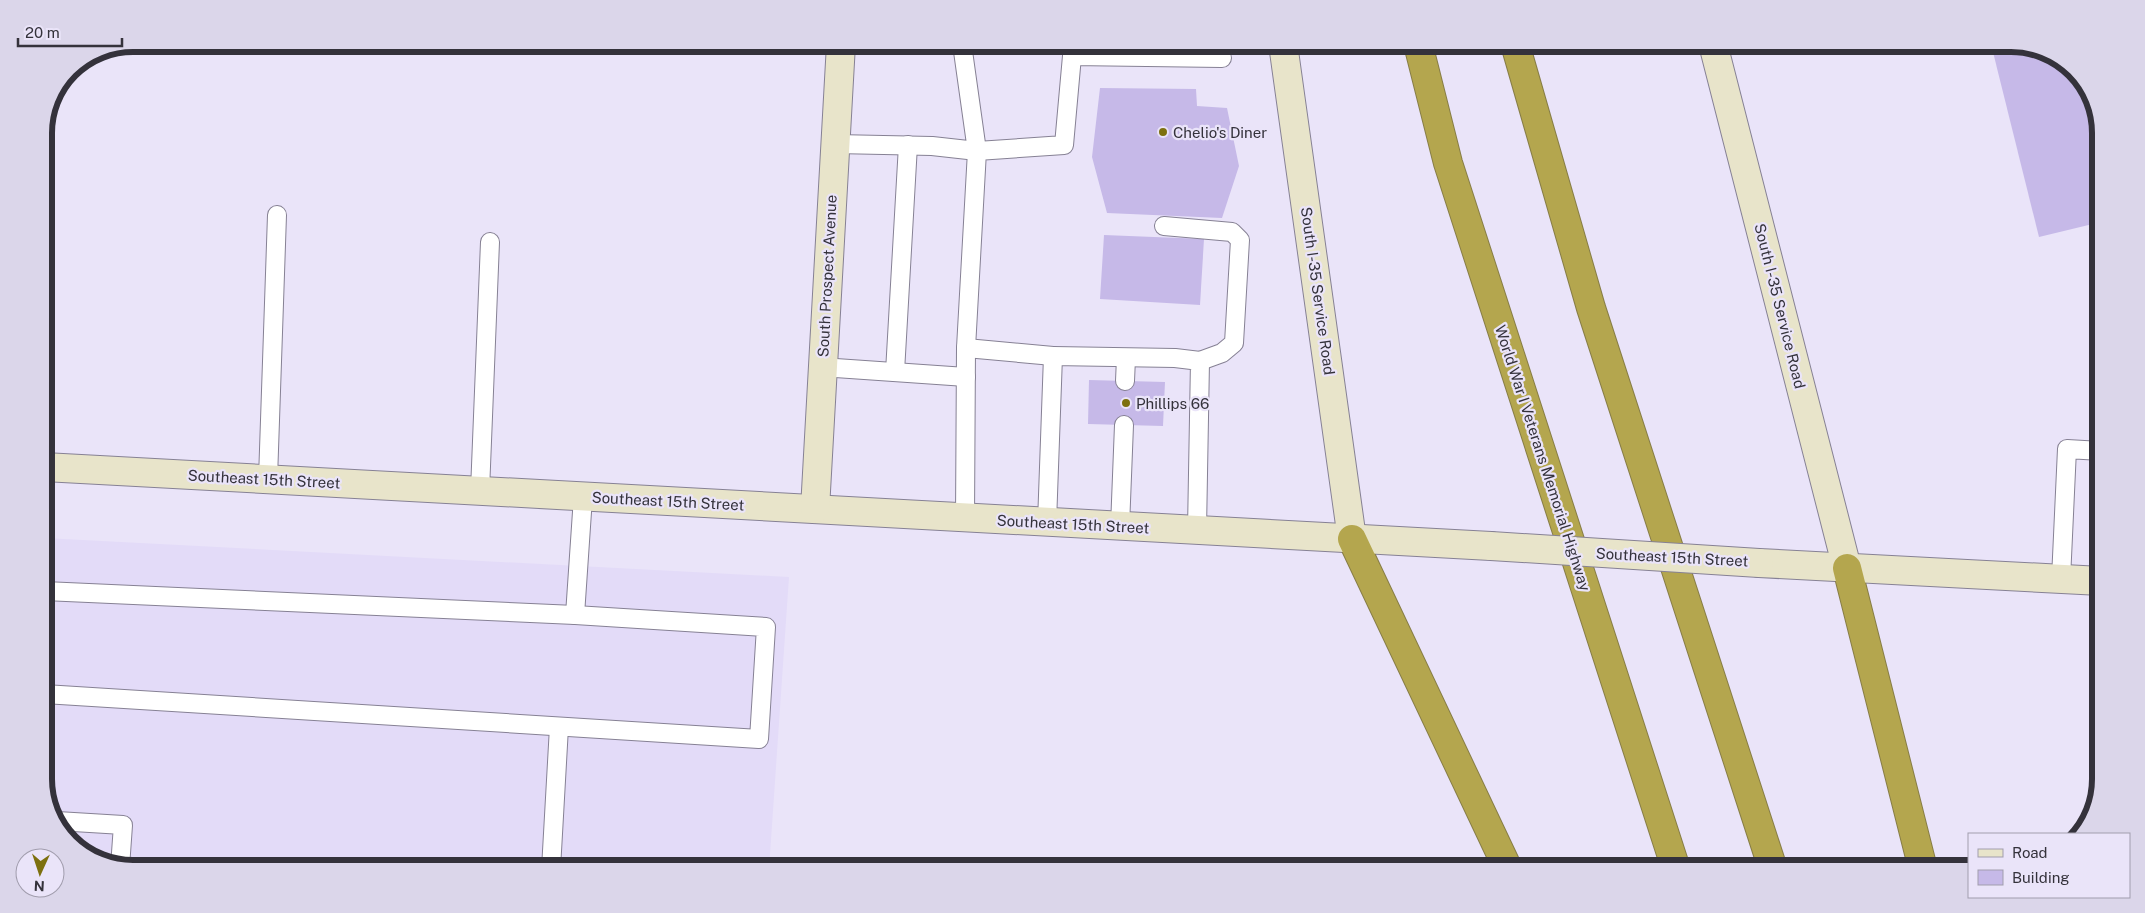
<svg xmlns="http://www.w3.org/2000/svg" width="2145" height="913" viewBox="0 0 2145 913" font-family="'Public Sans',sans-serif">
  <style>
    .built { fill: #e3dbf8 }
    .building { fill: #c6b9e8 }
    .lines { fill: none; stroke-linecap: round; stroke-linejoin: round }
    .lane-casing { stroke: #868194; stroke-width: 20 }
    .secondary-casing { stroke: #868194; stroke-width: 30 }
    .highway-casing { stroke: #877d47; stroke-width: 30 }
    .lane { stroke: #fff; stroke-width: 18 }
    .secondary { stroke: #e8e4ca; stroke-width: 28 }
    .highway { stroke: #b4a64e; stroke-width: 28 }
    .secondary-bridge-casing { stroke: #868194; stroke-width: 30; stroke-linecap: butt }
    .secondary-bridge { stroke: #e8e4ca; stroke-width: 28 }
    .poi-dot { fill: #7d700f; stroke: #eae4f9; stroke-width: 2 }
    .labels { text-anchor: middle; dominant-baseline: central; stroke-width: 4.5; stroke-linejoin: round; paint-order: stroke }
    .poi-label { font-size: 15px; fill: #34323b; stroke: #eae4f9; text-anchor: start }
    .street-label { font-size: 15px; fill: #34323b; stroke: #eae4f9 }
    .rim { fill: none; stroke: #34323b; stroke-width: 6 }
  </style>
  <rect width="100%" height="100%" fill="#eae4f9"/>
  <!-- built -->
  <path class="built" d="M44,538L789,577L769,869H133L99,863L62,834L44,786Z"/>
  <!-- building -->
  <g class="building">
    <path d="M1991,44H2012L2046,50L2083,79L2101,128V222L2039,237Z"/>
    <path d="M1100,88L1196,89L1197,106L1227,108L1239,166L1222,218L1107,213L1092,157Z"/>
    <path d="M1104,235L1204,239L1200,305L1100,299Z"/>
    <path d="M1089,380L1165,382L1163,426L1088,424Z"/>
  </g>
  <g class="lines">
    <defs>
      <g id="lane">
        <path d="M835,144L932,146L977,151L962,44"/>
        <path d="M1164,226L1232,232L1240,240L1234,343L1222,353L1200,361"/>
        <path d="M966,348L1053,356"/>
        <path d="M821,367L966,377"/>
        <path d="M895,372L908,145"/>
        <path d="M1125,381L1126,358"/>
        <path d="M268,479L277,215"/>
        <path d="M480,491L490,242"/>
        <path d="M965,518L966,348L977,151L1064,145L1072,56L1222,58"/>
        <path d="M1047,523L1053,356L1175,358L1200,361L1197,530"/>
        <path d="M1120,527L1124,425"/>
        <path d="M2061,579L2067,449L2101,451"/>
        <path d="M44,591L575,615L766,627L759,739L44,694"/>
        <path d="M575,615L583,497"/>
        <path d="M57,821L123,825L120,867"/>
        <path d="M551,869L559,727"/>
      </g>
      <g id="secondary">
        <path d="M1283,44L1352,539"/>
        <path d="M1713,44L1847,568"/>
        <path d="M44,467L1491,546"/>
        <path d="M815,509L841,44"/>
        <path d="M1759,563L2101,581"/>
      </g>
      <g id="highway">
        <path d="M1418,44L1448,163L1676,869"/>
        <path d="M1515,44L1591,308L1773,869"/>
        <path d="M1352,539L1508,869"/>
        <path d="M1847,568L1923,869"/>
      </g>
    </defs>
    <!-- lane casing -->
    <use href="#lane" class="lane-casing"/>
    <!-- secondary casing -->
    <use href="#secondary" class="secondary-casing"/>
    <!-- highway casing -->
    <use href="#highway" class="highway-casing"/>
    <!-- lane -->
    <use href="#lane" class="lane"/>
    <!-- secondary -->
    <use href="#secondary" class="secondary"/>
    <!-- highway -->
    <use href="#highway" class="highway"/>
    <defs>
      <path id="secondary-bridge" d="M1491,546L1759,563"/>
    </defs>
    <!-- secondary-bridge casing -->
    <use href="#secondary-bridge" class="secondary-bridge-casing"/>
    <!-- secondary-bridge -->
    <use href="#secondary-bridge" class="secondary-bridge"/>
  </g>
  <!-- markers -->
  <g class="poi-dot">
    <circle cx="1163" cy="132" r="5"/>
    <circle cx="1126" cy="403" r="5"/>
  </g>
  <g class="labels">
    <!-- poi labels -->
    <g class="poi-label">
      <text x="1173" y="132">Chelio's Diner</text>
      <text x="1136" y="403">Phillips 66</text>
    </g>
    <!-- street labels -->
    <g class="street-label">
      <text transform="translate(827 276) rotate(-87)">South Prospect Avenue</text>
      <text transform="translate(1318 291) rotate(82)">South I-35 Service Road</text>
      <text transform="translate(1780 306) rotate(76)">South I-35 Service Road</text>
      <text transform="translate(1543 458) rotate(72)">World War I Veterans Memorial Highway</text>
      <text transform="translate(264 479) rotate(3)">Southeast 15th Street</text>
      <text transform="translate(668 501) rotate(3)">Southeast 15th Street</text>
      <text transform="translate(1073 524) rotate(3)">Southeast 15th Street</text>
      <text transform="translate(1672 557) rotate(3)">Southeast 15th Street</text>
    </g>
  </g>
  <!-- crop -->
  <path d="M0 0H2145V913H0ZM133 52H2011A81 81 0 0 1 2092 133V779A81 81 0 0 1 2011 860H133A81 81 0 0 1 52 779V133A81 81 0 0 1 133 52Z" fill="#dbd6ea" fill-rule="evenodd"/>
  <path class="rim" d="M133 52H2011A81 81 0 0 1 2092 133V779A81 81 0 0 1 2011 860H133A81 81 0 0 1 52 779V133A81 81 0 0 1 133 52Z"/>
  <!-- legend -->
  <rect x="1968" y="833" width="162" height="65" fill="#eae4f9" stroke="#a19dad"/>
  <rect x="1978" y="849" width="25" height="8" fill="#e8e4ca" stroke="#a19dad"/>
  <text x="2012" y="858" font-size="15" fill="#34323b">Road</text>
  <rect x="1978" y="870" width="25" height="15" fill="#c6b9e8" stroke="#a19dad"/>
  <text x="2012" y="883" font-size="15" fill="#34323b">Building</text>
  <!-- north arrow -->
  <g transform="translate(40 873) rotate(183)"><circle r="24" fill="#eae4f9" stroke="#a19dad"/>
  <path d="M0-4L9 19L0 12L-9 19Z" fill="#7d700f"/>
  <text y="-8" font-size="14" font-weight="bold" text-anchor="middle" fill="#34323b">N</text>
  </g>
  <!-- scale -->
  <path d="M18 38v8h104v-8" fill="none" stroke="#34323b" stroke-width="2.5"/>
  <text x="25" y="38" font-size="15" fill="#34323b" stroke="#eae4f9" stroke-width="4" paint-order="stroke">20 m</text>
</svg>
